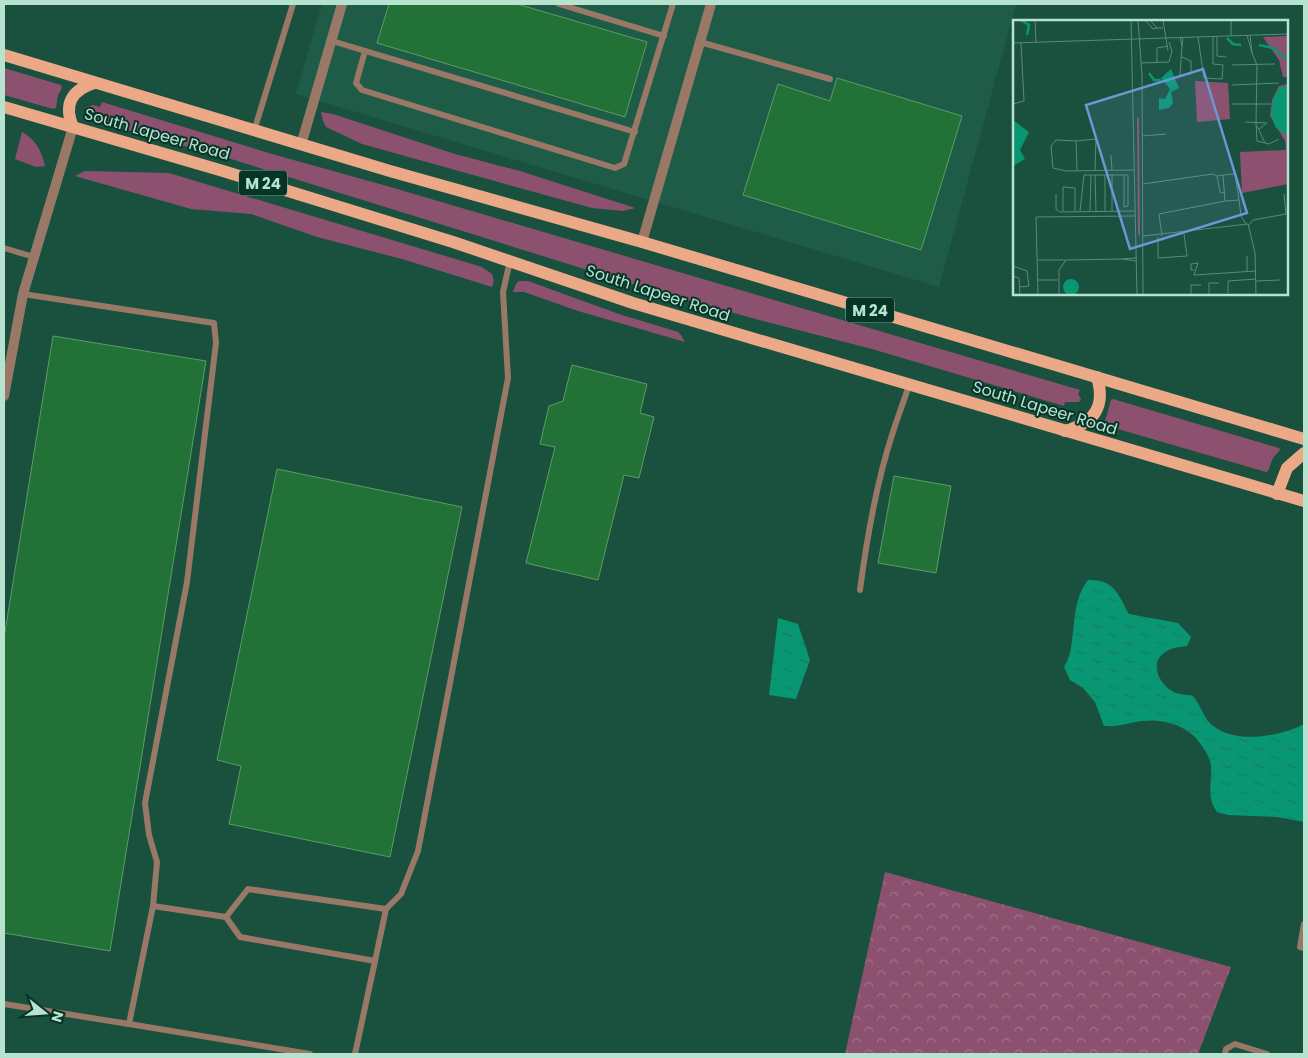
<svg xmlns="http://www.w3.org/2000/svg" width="1308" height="1058" viewBox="0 0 1308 1058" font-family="Poppins,sans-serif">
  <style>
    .built { fill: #1f5c48 }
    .green { fill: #8d5170 }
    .forest { fill: url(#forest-crowns) }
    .water { fill: url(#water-ripples) }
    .building { fill: #227136; stroke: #5a9d66 }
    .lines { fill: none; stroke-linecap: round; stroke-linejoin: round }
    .service { stroke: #997868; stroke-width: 6 }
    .minor { stroke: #997868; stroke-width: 10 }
    .primary { stroke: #eba987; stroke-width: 12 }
    .labels { text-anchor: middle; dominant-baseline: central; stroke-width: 4; stroke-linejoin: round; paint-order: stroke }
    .shield { fill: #063426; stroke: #81ae9d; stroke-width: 1 }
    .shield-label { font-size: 15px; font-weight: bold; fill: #b6e3d0 }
    .street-label { font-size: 16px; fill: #b6e3d0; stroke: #063426 }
    .inset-river { fill: none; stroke: #099672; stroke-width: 2.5 }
    .inset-road { fill: none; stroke: #588b78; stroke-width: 1 }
    .view { fill: #6a98d4; fill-opacity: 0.15; stroke: #6a98d4; stroke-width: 2.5 }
    .inset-edge { fill: none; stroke: #b6e3d0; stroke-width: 2.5 }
  </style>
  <defs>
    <pattern id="forest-crowns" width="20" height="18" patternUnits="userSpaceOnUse" patternTransform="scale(1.25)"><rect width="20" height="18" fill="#8d5170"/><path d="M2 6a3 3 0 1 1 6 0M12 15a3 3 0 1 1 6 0" fill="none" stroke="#9f728a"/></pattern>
    <pattern id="water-ripples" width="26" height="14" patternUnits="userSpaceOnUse" patternTransform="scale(1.25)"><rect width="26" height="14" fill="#099672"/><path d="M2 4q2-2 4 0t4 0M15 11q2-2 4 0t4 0" fill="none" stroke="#177d62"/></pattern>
  </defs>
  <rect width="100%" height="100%" fill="#1a503e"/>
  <!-- built -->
  <path class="built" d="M322,4H1016L939,287L296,94Z"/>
  <!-- green -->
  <g class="green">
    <path d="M4,68L61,85L62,88L58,95L56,108L53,109L4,95Z"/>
    <path d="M102,102L272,154L387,186L1080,390L1078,394L1081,399L1079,402H1065L1064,406L872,349L763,321L655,291L231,159L92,120L83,115L86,114L85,108L93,105L100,107Z"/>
    <path d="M321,112L333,114L455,154L520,171L635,208L623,211L592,208L362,144L326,127L323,121Z"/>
    <path d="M22,132C36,140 41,150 45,166L36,167L15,159Z"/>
    <path d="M85,171L169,173L482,267L492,274L494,281L492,287L402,259L317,237L251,214L191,209L75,176Z"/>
    <path d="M519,281H528L619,314L678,332L681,335L685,342L578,311L524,292H513L516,284Z"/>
    <path d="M1113,399L1279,448L1280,450L1273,458L1268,471L1266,472L1104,425L1111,400Z"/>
  </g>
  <!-- forest -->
  <path class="forest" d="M885,872L1231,967L1198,1054H845Z"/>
  <!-- water -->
  <g class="water">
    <path d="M1088,580C1114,579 1118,594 1129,614L1178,623L1191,637L1187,646C1179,647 1170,648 1164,653C1147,665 1163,691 1180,694C1184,695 1188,695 1192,695C1199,702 1202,713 1208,721C1229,746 1280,737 1304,724V822L1277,817L1228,815L1217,812C1206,796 1212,785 1211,767C1211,760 1206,752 1202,746C1190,726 1164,718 1142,721C1127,723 1119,727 1104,726L1095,702L1083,688L1070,680L1064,667C1067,661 1070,655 1071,648C1075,625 1073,599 1088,580Z"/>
    <path d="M778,618L798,624L810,660L796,699L769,695Z"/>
  </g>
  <!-- building -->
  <g class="building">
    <path d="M389,4H517L647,42L625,117L377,43Z"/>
    <path d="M837,78L962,116L921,250L743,195L778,84L830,101Z"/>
    <path d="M53,336L206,361L110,951L4,933V638Z"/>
    <path d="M572,365L647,384L640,413L654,417L639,478L624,475L598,580L526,563L555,447L540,444L549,406L563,401Z"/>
    <path d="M277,469L462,507L390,857L229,824L241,766L217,760Z"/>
    <path d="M894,476L951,486L936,573L878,563Z"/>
  </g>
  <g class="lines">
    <!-- service -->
    <g class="service">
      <path d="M559,4L664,36"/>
      <path d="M332,41L635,132"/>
      <path d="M700,42L830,79"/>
      <path d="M365,51L356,83L362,90L615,168L624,164L673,4"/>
      <path d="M254,131L293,4"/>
      <path d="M4,248L34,257"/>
      <path d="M860,590C867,537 876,483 893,432C898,416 904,401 909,385"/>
      <path d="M153,906L226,917L240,937L375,961L386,909"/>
      <path d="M226,917L248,889L386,909L401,894L418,851L508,378L503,292L510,261"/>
      <path d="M1304,924L1300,947L1304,948"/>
      <path d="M4,1004L129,1024L153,906L157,862L149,835L145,803L187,582L216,343L214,323L23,294"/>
      <path d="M129,1024L310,1054"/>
      <path d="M355,1054L375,961"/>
      <path d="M1225,1054L1226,1049L1235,1044L1267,1054"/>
    </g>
    <!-- minor -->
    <g class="minor">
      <path d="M301,145L342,4"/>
      <path d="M642,242L711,4"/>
      <path d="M4,396L23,294L73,127"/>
    </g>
    <!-- primary -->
    <g class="primary">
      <path d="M4,55L390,171L642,242L1304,439"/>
      <path d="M4,107L223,171L453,242L633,303L1304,501"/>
      <path d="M73,127C63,104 72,90 94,83"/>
      <path d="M1065,431C1094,423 1106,407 1097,377"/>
      <path d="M1277,494L1287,468L1304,453"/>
    </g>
  </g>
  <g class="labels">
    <!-- shield labels -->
    <g class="shield">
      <rect x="239" y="170.5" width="48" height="25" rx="4"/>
      <rect x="846" y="297.5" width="48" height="25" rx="4"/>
    </g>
    <g class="shield-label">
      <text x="263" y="183">M 24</text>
      <text x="870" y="310">M 24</text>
    </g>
    <!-- street labels -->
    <g class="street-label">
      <text transform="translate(157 134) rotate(16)">South Lapeer Road</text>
      <text transform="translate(658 293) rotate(18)">South Lapeer Road</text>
      <text transform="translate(1045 408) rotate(17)">South Lapeer Road</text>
    </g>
  </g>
  <!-- overview -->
  <g transform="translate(1013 20)">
    <rect width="275" height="275" fill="#1a503e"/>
    <path d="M124,97L126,98L127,216L125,214Z" fill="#8d5170"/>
    <path d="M182,61L215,63L217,99L184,102Z" fill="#8d5170"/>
    <path d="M275,16V57H270L266,40L250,17ZM275,64V164L229,173L227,132L273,130L272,121L257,96L259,80L266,66Z" fill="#8d5170"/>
    <path d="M158,49L166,68L158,72L160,83L156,88L146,90V78L152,79L157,69L148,58ZM275,66V116L263,108L258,96L260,79L267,67ZM0,100L16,112L7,130L12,139L0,146ZM50 267a8 8 0 1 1 16 0a8 8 0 1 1-16 0Z" fill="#099672"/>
    <path class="inset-river" d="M8,0L16,5L14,15M214,18L220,24L228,25M246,25L260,28L275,40M136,53L141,60H148"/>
    <path class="inset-road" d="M22,0L23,22M118,0L124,275M125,0L129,56L130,275M132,0L140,9L144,8M137,0L144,8H150M150,0L155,31M218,0V16M234,15L239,33L237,15M204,16V36L213,37M167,17L169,26L170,17M185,17L191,58L209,59L210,45L200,44V17M156,22L159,31L156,42M0,23L275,14M239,33L244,45L243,102L244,121L252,123L244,106M169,37L178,41V54L167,55L169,26M128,43L156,42M144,43V28L155,26M219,45L262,44M219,65L266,63M0,84L11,81L8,23M219,84H258M232,102L254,103L246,109M129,116L153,114M63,121L83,119L82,150M252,123L256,124L266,119M98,135L99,150M64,150L63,121L43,120L38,126L40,148L53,151L121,150M82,155L83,191M92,155V191M99,155V191M111,155V187M210,155L222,154L226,180M204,156L210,155L212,181M130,164L200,154L204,156L207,172L211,173M43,174V189L47,192L122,191M50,191V167L62,168V191M67,191L71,155H115V186L111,187M77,191L78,155M236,205L240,200L273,194L271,174M130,216L235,204L242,233L243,275M149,216L146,194L212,181L226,180L228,196L233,204M145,217V238L174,236L171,214M234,236V252M25,240H52M123,241L109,239L123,238M0,246L14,251L16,266L7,267M181,250H178V244L185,243L181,255L243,251M0,256L6,258L7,275M25,260H45M243,261L267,260M215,273V261L243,259M25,275L23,197L122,196M46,275V250L53,240L109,239M178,275V265H188M196,275V263H206"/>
    <path class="view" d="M190,49L234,193L117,229L73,85Z"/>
    <rect width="275" height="275" class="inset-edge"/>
  </g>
  <!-- border -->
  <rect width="1308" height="1058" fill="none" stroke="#b6e3d0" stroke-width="10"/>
  <!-- north arrow -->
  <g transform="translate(45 1013) rotate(107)" stroke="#063426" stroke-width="4" paint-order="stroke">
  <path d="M0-4L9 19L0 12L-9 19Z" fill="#b6e3d0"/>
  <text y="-8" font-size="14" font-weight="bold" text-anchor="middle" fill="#b6e3d0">N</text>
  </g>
</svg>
